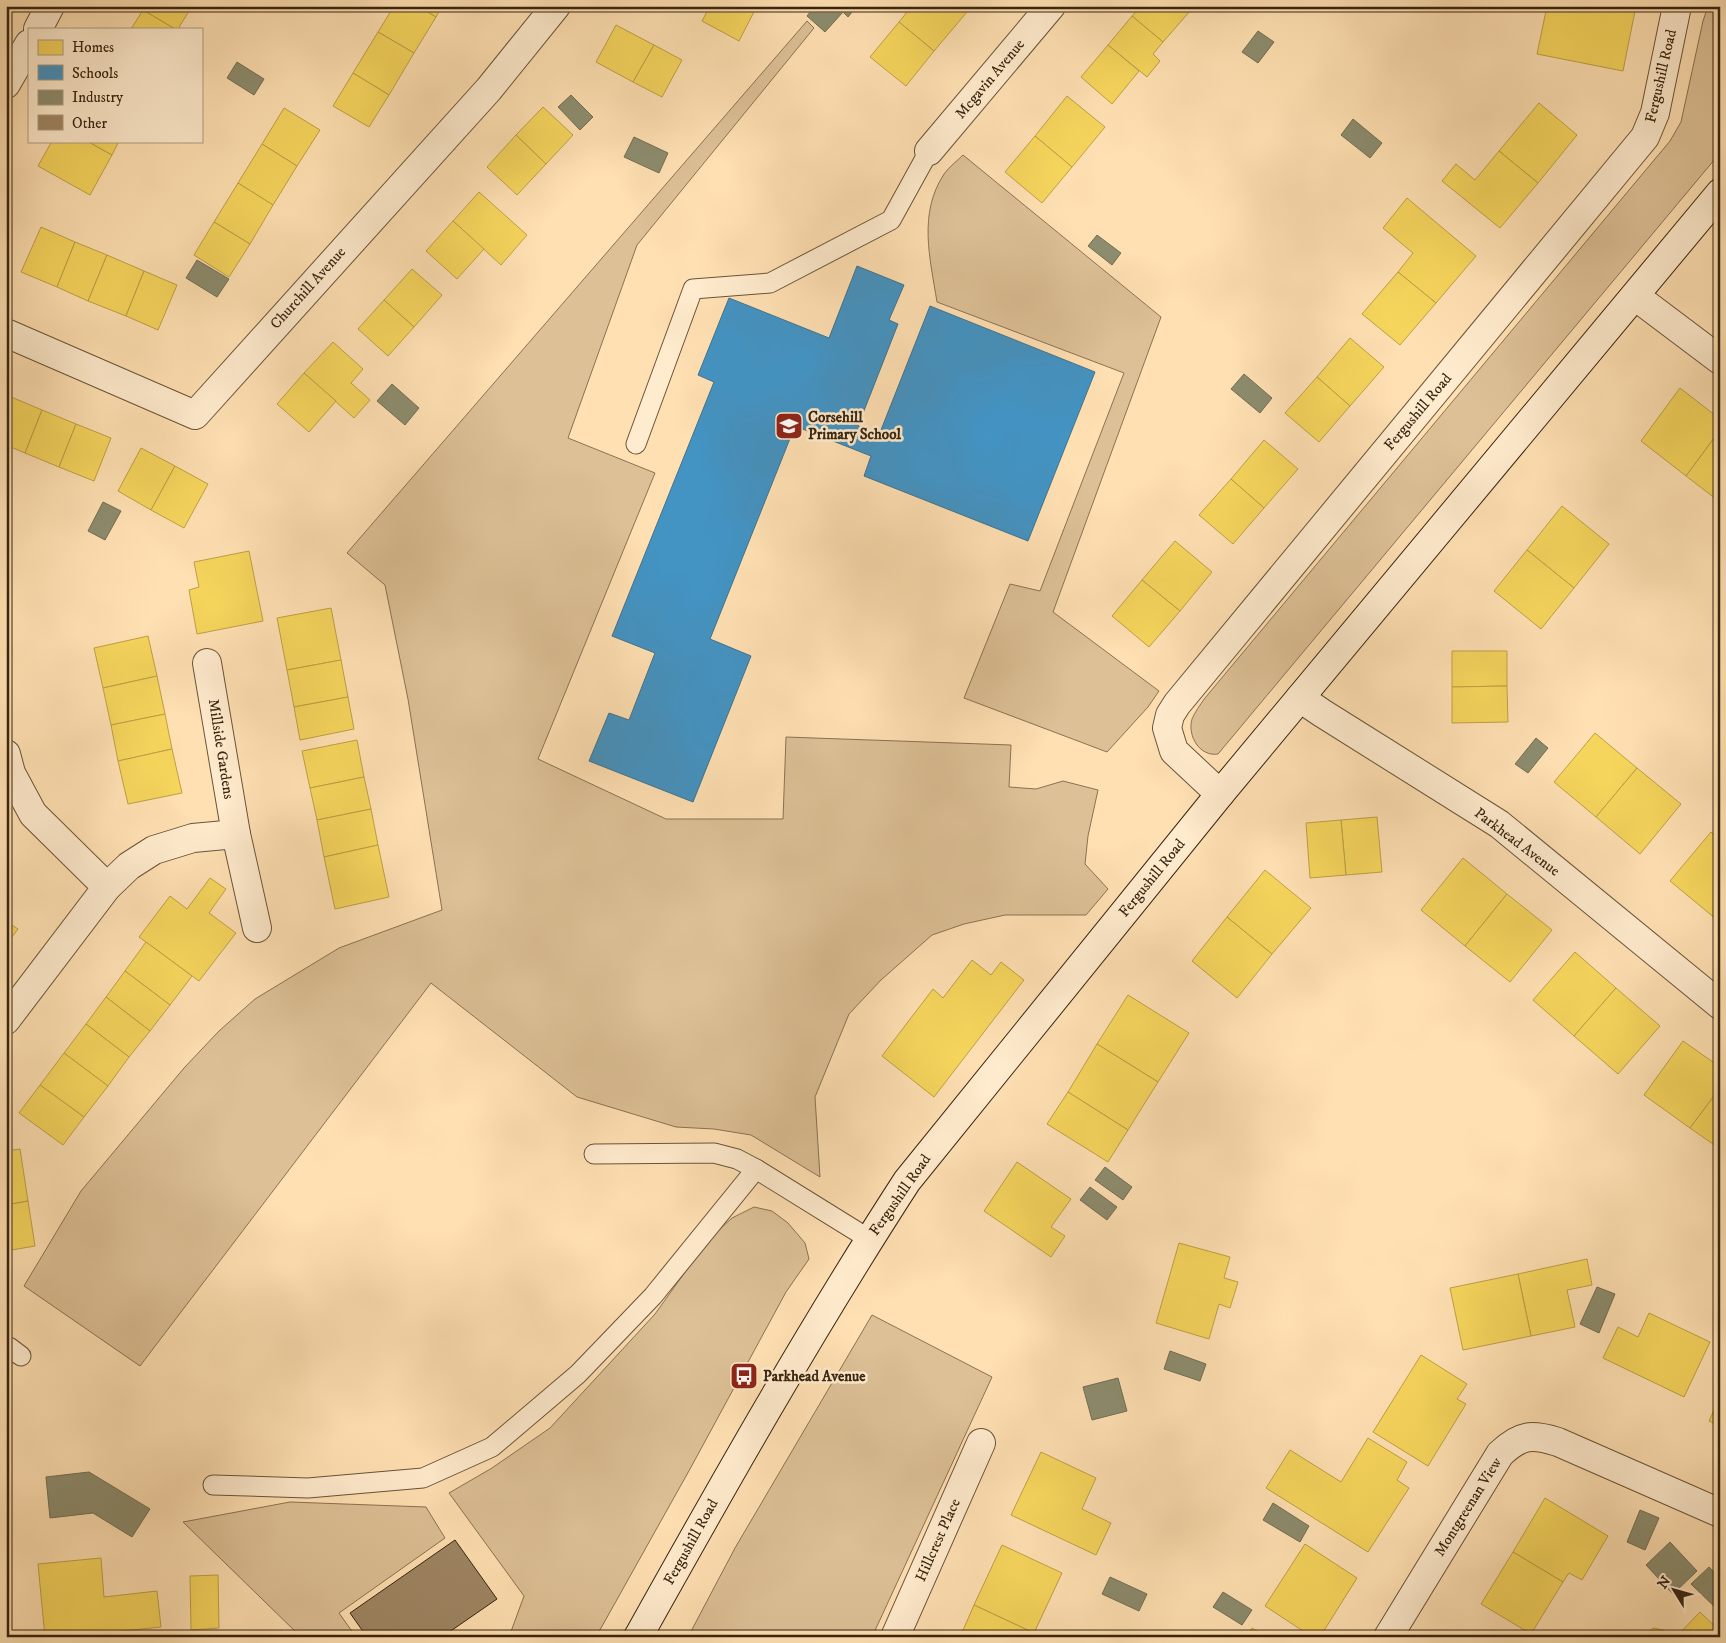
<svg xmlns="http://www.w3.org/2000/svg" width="1726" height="1643" viewBox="0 0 1726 1643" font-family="'IM FELL DW Pica',serif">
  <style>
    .green { fill: #ddc096; stroke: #8a7253 }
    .homes { fill: #f6d55c; stroke: #bda045 }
    .schools { fill: #4393c3; stroke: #40728d }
    .industry { fill: #8c8c6e; stroke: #736d52 }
    .building { fill: #9f8664; stroke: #382510 }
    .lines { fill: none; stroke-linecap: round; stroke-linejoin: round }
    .lane-casing { stroke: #6a5438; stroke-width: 21 }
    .street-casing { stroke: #6a5438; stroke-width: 30 }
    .secondary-casing { stroke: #382510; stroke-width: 30 }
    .lane { stroke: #ffebcd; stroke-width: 19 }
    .street { stroke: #ffebcd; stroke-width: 28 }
    .secondary { stroke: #ffebcd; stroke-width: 28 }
    .labels { text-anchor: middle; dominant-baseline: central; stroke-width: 5; stroke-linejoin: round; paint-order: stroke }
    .street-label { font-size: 15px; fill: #382510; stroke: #ffebcd }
    .poi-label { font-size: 15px; font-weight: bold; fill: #382510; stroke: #ffebcd; text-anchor: start }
  </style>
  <rect width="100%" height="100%" fill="#ffe0b2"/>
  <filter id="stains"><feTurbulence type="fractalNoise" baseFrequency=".004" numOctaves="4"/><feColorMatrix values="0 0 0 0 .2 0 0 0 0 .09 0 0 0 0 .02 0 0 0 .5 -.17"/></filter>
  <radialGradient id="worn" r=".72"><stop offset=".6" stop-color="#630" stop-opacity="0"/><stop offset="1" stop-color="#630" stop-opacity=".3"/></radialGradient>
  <!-- green -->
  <g class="green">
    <path d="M1708,6H1720V153L1218,754C1200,757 1187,736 1192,719C1195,712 1200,705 1205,698L1670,141L1681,122L1703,21Z"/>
    <path d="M807,21L814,28L637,245L568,438L655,473L538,759L666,819H783L786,737L1011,745L1009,787L1036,789L1063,781L1098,790L1088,836L1085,864L1108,889L1086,915H1005L964,924L932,935L881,980L849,1014L815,1097L820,1177L751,1135L714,1129L676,1127L577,1097L431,983L140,1366L24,1286L81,1191L184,1068L219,1031L255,999L339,948L442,910L408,699L385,585L347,553Z"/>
    <path d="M963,155L1161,317L1053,612L1159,691L1148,707L1107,752L964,698L1010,584L1040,591L1124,373L937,302C930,258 918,214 944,174C949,167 957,161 963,155Z"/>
    <path d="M754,1207L772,1211L788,1223L805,1243L809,1259L786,1292L690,1469L596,1637H509L524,1596L449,1493L492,1468L550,1428L655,1314L708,1240L732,1218Z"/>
    <path d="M872,1315L992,1377L872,1637H688L735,1548Z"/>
    <path d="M290,1502L426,1507L445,1538L339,1613L356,1637H301L183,1522Z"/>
  </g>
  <!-- homes -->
  <g class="homes">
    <path d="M145,6H192L178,29H175L143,10Z"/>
    <path d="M394,6H418L436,17L414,53L378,32Z"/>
    <path d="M418,6H442L436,17Z"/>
    <path d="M710,6H757L739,41L702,21Z"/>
    <path d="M912,6H959L967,12L934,51L899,22Z"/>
    <path d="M1141,6H1184L1190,11L1163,42L1132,16Z"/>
    <path d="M1547,6H1636L1623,71L1537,54Z"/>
    <path d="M143,10L175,29H131Z"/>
    <path d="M1132,16L1163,42L1153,54L1160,61L1147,77L1108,45Z"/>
    <path d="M899,22L934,51L906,86L870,57Z"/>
    <path d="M616,25L654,45L633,82L596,62Z"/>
    <path d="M378,32L414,53L389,95L353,73Z"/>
    <path d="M654,45L682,60L662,97L633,82Z"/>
    <path d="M1108,45L1139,71L1112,104L1081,77Z"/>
    <path d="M353,73L389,95L369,127L333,106Z"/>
    <path d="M1067,96L1105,127L1072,167L1035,136Z"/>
    <path d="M1539,103L1577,135L1538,183L1499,151Z"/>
    <path d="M543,107L573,135L546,164L516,135Z"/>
    <path d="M284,108L320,130L297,166L262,144Z"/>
    <path d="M516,135L546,164L517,195L487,167Z"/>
    <path d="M1035,136L1072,167L1042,203L1005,172Z"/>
    <path d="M52,141H87L112,155L90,195L38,166Z"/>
    <path d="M87,141H119L112,155Z"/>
    <path d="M262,144L297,166L273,205L238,183Z"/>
    <path d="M1499,151L1538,183L1500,228L1442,181L1456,164L1475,180Z"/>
    <path d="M238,183L273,205L250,244L214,222Z"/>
    <path d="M479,192L527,235L501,265L453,221Z"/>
    <path d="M1407,198L1476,256L1436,303L1398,272L1413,253L1383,228Z"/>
    <path d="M453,221L484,249L457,279L426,251Z"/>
    <path d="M214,222L250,244L229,277L194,255Z"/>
    <path d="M41,227L75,242L57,287L21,272Z"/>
    <path d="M75,242L107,255L88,301L57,287Z"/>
    <path d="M107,255L144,271L126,316L88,301Z"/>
    <path d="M412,269L442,295L414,327L384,300Z"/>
    <path d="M144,271L177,285L158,330L126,316Z"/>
    <path d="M1398,272L1436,303L1400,345L1362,314Z"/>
    <path d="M384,300L414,327L388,356L358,329Z"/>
    <path d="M1350,338L1384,367L1350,406L1317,377Z"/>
    <path d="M333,342L363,369L351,383L370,400L354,418L304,373Z"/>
    <path d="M304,373L336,401L309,432L277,404Z"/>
    <path d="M1317,377L1350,406L1319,442L1285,413Z"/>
    <path d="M1680,388L1720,419V430L1686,476L1641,441Z"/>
    <path d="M9,396L42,410L25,453L6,445V402Z"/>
    <path d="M42,410L76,424L59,467L25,453Z"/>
    <path d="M76,424L111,438L94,481L59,467Z"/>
    <path d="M1720,430V502L1686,476Z"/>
    <path d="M1264,440L1298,469L1264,508L1231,479Z"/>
    <path d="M141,448L175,466L151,510L118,491Z"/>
    <path d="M175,466L208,484L184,528L151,510Z"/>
    <path d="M1231,479L1264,508L1233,544L1199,515Z"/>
    <path d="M1562,506L1609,544L1574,588L1527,550Z"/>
    <path d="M1175,541L1212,572L1180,611L1142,580Z"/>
    <path d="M1527,550L1574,588L1541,629L1494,591Z"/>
    <path d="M249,551L263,621L197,634L189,590L199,587L194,562Z"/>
    <path d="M1142,580L1180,611L1149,647L1112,616Z"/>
    <path d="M331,608L341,660L287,670L277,618Z"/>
    <path d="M148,636L157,676L103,688L94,648Z"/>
    <path d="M1452,651H1507V686L1452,687Z"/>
    <path d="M341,660L348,697L294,707L287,670Z"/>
    <path d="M157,676L165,714L111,725L103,688Z"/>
    <path d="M1507,686L1508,722L1452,723V687Z"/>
    <path d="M348,697L354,729L300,740L294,707Z"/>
    <path d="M165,714L172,749L118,761L111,725Z"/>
    <path d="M1595,733L1637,768L1596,817L1554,782Z"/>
    <path d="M357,740L364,777L310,788L302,751Z"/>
    <path d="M172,749L182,793L128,804L118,761Z"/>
    <path d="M1637,768L1681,804L1640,854L1596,817Z"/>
    <path d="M364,777L371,809L317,820L310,788Z"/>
    <path d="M371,809L378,845L324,857L317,820Z"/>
    <path d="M1377,817L1382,872L1346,875L1341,820Z"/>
    <path d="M1341,820L1346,875L1310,878L1306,823Z"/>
    <path d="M1711,832L1720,840V914L1716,919L1670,881Z"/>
    <path d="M378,845L389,897L335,909L324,857Z"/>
    <path d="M1463,858L1507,894L1465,946L1421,910Z"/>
    <path d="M1265,870L1311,908L1272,954L1227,917Z"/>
    <path d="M210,878L226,889L209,913L236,933L199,981L139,937L170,896L187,909Z"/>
    <path d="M1507,894L1552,930L1510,982L1465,946Z"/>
    <path d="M1227,917L1272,954L1237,998L1192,961Z"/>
    <path d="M6,921L18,929L6,945Z"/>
    <path d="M146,942L192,976L170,1005L125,971Z"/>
    <path d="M1575,952L1616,988L1574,1036L1533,1000Z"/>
    <path d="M972,960L991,975L1001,962L1024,980L934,1097L882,1056L933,989L943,998Z"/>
    <path d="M125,971L170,1005L150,1031L106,997Z"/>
    <path d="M1616,988L1660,1026L1618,1074L1574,1036Z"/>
    <path d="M1128,995L1189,1033L1158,1082L1097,1044Z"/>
    <path d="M106,997L150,1031L129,1057L86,1024Z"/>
    <path d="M86,1024L129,1057L108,1086L64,1053Z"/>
    <path d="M1683,1041L1720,1067V1088L1690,1128L1644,1095Z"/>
    <path d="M1097,1044L1158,1082L1128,1130L1068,1092Z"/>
    <path d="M64,1053L108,1086L84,1117L40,1085Z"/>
    <path d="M40,1085L84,1117L63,1145L19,1113Z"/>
    <path d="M1720,1088V1149L1690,1128Z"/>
    <path d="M1068,1092L1128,1130L1108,1162L1047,1124Z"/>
    <path d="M20,1149L28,1201L6,1205V1151Z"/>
    <path d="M1017,1162L1071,1199L1051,1227L1065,1236L1051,1257L984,1211Z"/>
    <path d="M28,1201L35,1246L6,1251V1205Z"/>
    <path d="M1179,1243L1230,1257L1224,1278L1238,1282L1230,1308L1219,1304L1209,1339L1156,1323Z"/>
    <path d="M1587,1259L1592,1285L1567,1290L1575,1327L1531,1336L1518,1274Z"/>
    <path d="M1518,1274L1531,1336L1463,1350L1450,1288Z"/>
    <path d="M1649,1313L1710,1342L1684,1397L1603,1358L1618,1327L1638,1337Z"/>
    <path d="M1421,1355L1467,1384L1457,1399L1466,1404L1428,1466L1373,1432Z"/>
    <path d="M1720,1397V1426L1709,1421Z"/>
    <path d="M1368,1438L1407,1462L1397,1480L1409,1488L1368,1552L1266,1488L1290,1450L1341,1482Z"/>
    <path d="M1041,1452L1096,1478L1082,1509L1111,1523L1096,1555L1011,1515Z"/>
    <path d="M1545,1498L1608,1536L1582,1580L1569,1573L1563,1582L1513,1552Z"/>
    <path d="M1305,1544L1357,1578L1320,1637H1312L1265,1606Z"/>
    <path d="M1002,1545L1062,1573L1034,1633L974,1605Z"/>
    <path d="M1513,1552L1563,1582L1531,1634L1481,1604Z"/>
    <path d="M101,1558L104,1597L157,1591L161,1627L64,1637H45L38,1564Z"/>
    <path d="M218,1575L219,1628L191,1630L190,1576Z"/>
    <path d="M974,1605L1034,1633L1032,1637H960Z"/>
    <path d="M1700,1612L1720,1631V1637H1676Z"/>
    <path d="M1252,1628L1267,1637H1247Z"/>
    <path d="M1653,1628L1663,1630L1670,1637H1644Z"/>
  </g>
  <!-- schools -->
  <path class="schools" d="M857,266L904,285L889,320L898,324L858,426L879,435L930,306L1095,372L1028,541L864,476L871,456L795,426L710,639L751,656L693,802L589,761L609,713L629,720L655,653L612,636L714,382L698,375L729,298L829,338Z"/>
  <!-- industry -->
  <g class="industry">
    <path d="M815,6H857L848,17L843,12L825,32L807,16Z"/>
    <path d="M1258,31L1274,42L1258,63L1242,52Z"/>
    <path d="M237,62L264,79L254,95L227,78Z"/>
    <path d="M571,95L593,117L580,130L558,107Z"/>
    <path d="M1353,119L1382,143L1370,158L1341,135Z"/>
    <path d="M634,137L668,153L659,173L624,157Z"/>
    <path d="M1097,235L1121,253L1112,265L1088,246Z"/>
    <path d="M197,260L229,279L217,297L186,278Z"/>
    <path d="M1244,374L1272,398L1260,413L1231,389Z"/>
    <path d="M392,384L419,408L405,425L377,401Z"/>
    <path d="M103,502L121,511L105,540L88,531Z"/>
    <path d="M1536,738L1548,748L1528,773L1515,764Z"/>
    <path d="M1105,1167L1132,1187L1123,1200L1095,1180Z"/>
    <path d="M1090,1187L1117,1207L1107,1220L1080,1200Z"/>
    <path d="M1597,1287L1615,1294L1599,1333L1580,1324Z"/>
    <path d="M1170,1351L1206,1364L1200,1381L1164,1369Z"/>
    <path d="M1118,1378L1127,1411L1092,1420L1083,1387Z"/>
    <path d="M89,1472L150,1509L132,1537L93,1513L50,1518L46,1477Z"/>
    <path d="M1273,1503L1309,1526L1300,1542L1263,1520Z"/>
    <path d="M1640,1510L1659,1518L1645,1550L1627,1542Z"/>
    <path d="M1670,1542L1697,1571L1673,1594L1646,1565Z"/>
    <path d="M1709,1567L1720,1578V1612L1691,1584Z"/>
    <path d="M1110,1577L1147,1594L1139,1611L1102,1594Z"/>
    <path d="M1223,1592L1252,1610L1242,1625L1213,1607Z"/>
  </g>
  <!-- building -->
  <path class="building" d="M455,1540L497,1599L442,1637H367L350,1613Z"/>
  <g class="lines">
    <defs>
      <g id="lane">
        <path d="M636,444L693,289L770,283L891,220L929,151"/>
        <path d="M594,1154L714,1153L737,1159L756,1169L869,1239"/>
        <path d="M6,1351L9,1347L21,1356"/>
        <path d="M213,1485L308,1488L423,1478L492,1447L578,1374L653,1296L756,1169"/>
      </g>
      <g id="street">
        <path d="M38,29L50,6"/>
        <path d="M6,84L29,44"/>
        <path d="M929,151L1051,6"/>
        <path d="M1635,296L1720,360"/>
        <path d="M6,333L195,415L489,89L556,6"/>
        <path d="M207,663L236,834L257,928"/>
        <path d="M1300,698L1322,713L1499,824L1720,1005"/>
        <path d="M6,754L11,773L33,814L107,887"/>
        <path d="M1220,794L1174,751L1167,728L1170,715L1177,704L1645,137L1655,113L1677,6"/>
        <path d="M6,1020L107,887L129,866L154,850L193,838L236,834"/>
        <path d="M895,1637L981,1443"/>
        <path d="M1388,1637L1500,1454C1521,1434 1532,1434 1558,1442L1720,1513"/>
      </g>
      <path id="secondary" d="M638,1637C724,1483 811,1329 907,1181L1220,794L1720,193"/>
    </defs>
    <!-- lane casing -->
    <use href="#lane" class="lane-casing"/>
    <!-- street casing -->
    <use href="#street" class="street-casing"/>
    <!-- secondary casing -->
    <use href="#secondary" class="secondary-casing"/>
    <!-- lane -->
    <use href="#lane" class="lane"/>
    <!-- street -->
    <use href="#street" class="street"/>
    <!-- secondary -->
    <use href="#secondary" class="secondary"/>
  </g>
  <!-- icons -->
  <defs>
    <symbol id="school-square" viewBox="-11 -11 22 22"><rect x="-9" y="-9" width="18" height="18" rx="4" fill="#8f2418" stroke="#ffebcd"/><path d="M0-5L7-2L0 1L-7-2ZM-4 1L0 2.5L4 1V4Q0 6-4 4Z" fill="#fff"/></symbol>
    <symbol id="bus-square" viewBox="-11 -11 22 22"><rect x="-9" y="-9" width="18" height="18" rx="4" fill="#8f2418" stroke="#ffebcd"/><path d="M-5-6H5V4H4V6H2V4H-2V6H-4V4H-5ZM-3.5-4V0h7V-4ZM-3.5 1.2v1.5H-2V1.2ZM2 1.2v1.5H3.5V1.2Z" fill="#fff"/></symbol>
  </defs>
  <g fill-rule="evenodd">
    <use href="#school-square" x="773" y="410" width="32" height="32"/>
    <use href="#bus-square" x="728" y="1360" width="32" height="32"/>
  </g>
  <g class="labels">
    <!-- street labels -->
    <g class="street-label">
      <text transform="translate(1661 76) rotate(-77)">Fergushill Road</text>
      <text transform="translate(990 79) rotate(-50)">Mcgavin Avenue</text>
      <text transform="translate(308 288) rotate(-48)">Churchill Avenue</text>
      <text transform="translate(1418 412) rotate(-50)">Fergushill Road</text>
      <text transform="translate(221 749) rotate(81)">Millside Gardens</text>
      <text transform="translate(1517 842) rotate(37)">Parkhead Avenue</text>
      <text transform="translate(1152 878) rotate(-51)">Fergushill Road</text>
      <text transform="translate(900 1195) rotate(-55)">Fergushill Road</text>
      <text transform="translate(1468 1507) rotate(-58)">Montgreenan View</text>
      <text transform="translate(938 1540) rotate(-66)">Hillcrest Place</text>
      <text transform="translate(691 1542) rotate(-61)">Fergushill Road</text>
    </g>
    <!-- poi labels -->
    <g class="poi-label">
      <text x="808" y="417">Corsehill<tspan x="808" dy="17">Primary School</tspan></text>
      <text x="763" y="1376">Parkhead Avenue</text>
    </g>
  </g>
  <!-- margin -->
  <rect width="1726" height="1643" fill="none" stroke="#ffe0b2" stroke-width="25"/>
  <rect x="8" y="8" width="1711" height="1628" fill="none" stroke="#382510" stroke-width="2.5"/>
  <rect x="12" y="12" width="1701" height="1618" fill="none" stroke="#382510"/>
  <!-- legend -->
  <rect x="28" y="28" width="175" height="115" fill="#ffebcd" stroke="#af9c81"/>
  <rect x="38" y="40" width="25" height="15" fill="#f6d55c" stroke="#af9c81"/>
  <text x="72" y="52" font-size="15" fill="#382510">Homes</text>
  <rect x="38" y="65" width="25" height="15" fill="#4393c3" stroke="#af9c81"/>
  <text x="72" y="78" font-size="15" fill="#382510">Schools</text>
  <rect x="38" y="90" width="25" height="15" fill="#8c8c6e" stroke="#af9c81"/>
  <text x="72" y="102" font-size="15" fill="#382510">Industry</text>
  <rect x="38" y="115" width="25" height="15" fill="#9f8664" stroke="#af9c81"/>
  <text x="72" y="128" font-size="15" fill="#382510">Other</text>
  <!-- north arrow -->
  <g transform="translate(1674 1590) rotate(307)" stroke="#ffebcd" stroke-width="4" paint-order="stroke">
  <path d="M0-4L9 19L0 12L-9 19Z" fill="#382510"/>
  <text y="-8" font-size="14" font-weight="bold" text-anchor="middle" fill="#382510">N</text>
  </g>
  <rect width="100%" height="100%" filter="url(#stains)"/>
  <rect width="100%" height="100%" fill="url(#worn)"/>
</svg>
